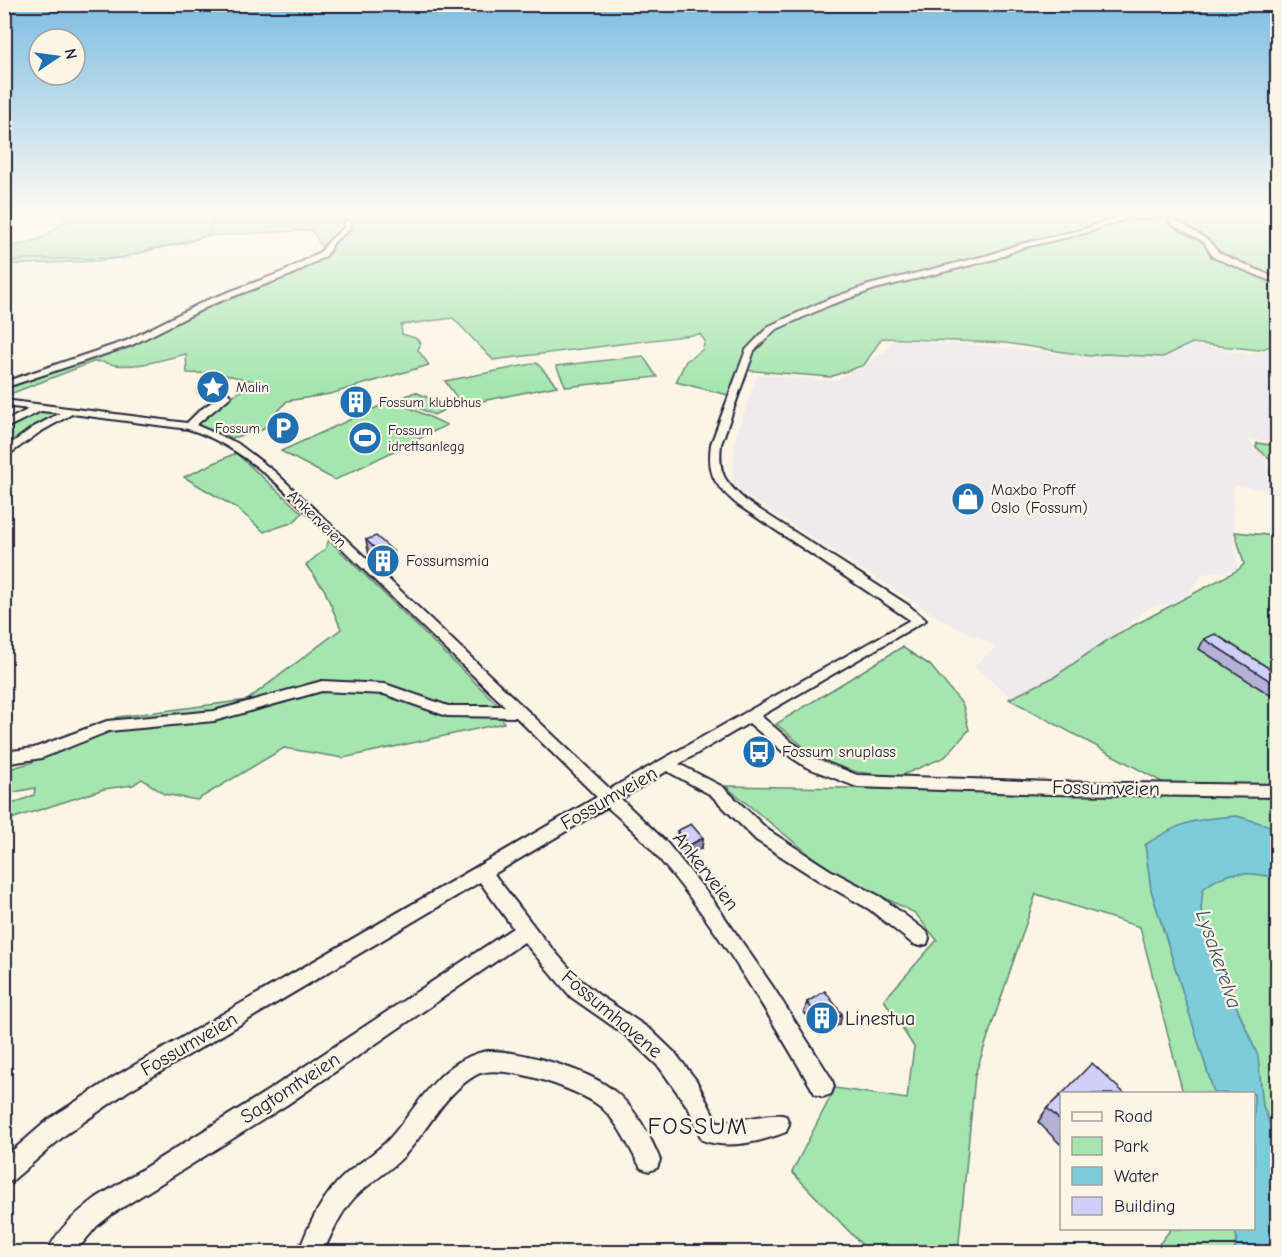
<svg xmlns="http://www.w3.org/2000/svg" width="1282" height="1257" viewBox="0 0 1282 1257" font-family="'Comic Neue',sans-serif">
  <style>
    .built { fill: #efeaeb }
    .green { fill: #a5e5ae; stroke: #648474; stroke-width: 1.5 }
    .water { fill: #7dccda; stroke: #59889a; stroke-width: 1.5 }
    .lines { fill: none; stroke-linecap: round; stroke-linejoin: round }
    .stream { stroke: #59889a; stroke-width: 1.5 }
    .minor-casing { stroke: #22223b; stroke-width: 4 }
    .minor { fill: #fcf5e5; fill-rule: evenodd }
    .wall { fill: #b3b2d5; stroke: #22223b; stroke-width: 1.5 }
    .shaded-wall { fill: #9291ae; stroke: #22223b; stroke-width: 1.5 }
    .building { fill: #d0cff8; stroke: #22223b; stroke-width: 1.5 }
    .labels { text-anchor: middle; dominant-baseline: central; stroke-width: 4.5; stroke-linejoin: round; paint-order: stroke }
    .far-poi-label { font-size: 14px; fill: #22223b; stroke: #fcf5e5; text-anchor: start }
    .poi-label { font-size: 16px; fill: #22223b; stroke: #fcf5e5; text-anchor: start }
    .street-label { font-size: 16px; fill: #22223b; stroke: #fcf5e5 }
    .near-street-label { font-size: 20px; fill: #22223b; stroke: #fcf5e5 }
    .near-poi-label { font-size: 20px; fill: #22223b; stroke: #fcf5e5; text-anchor: start }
    .near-water-label { font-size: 21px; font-style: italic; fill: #3d556b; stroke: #fcf5e5 }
    .near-quarter-label { font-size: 24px; letter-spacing: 1.5px; fill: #22223b; stroke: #fcf5e5 }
  </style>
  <rect width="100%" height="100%" fill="#fcf5e5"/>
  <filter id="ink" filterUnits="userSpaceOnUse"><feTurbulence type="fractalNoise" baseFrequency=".0167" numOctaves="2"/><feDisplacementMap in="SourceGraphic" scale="12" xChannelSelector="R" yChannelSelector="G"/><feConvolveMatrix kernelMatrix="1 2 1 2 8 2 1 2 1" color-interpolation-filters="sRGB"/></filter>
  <g filter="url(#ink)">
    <!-- built -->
    <path class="built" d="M892,340L934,341L1090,356L1104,354L1163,357L1192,343L1249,355L1269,349L1277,342V443L1246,438L1266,458L1268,489L1234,486L1233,519L1238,570L1203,574L1182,602L1150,607L1112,637L1054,677L1009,699V695L974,666L996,647L939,618L733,487L734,443L757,375L837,380L885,352Z"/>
    <!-- green -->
    <g class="green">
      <path d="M63,211H1277V341L1274,340L1271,346L1259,350L1192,343L1163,357L1104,354L1090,356L1006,343L882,338L864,365L830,377L743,370L732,396L676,382L686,361L702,350L705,341L700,334L493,360L453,318L401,325L402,334L415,338L421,343L418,350L429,365L330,394L287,401L262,430L232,438L195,424C213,403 235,395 258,382L222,374L187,373L186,354C164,359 138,368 115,365C106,364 103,360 93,362L5,396V390L23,380L124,348L162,330L188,313L216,300L285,278L325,253L312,230L206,236L125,257L97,261L5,265V247C35,243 43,240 66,220Z"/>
      <path d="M643,356L657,377L566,387L556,366Z"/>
      <path d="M537,363L557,386L462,405L445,381Z"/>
      <path d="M415,392L450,407L434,415L399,399Z"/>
      <path d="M393,400L447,425L335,480L281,451Z"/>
      <path d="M41,408L62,412L5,451V428Z"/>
      <path d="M1257,443L1277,446V535L1269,492L1271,460L1256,447Z"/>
      <path d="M236,453L302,513L294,522L264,532L238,509L184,477Z"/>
      <path d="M1235,532L1277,536V1252H1153L1171,1229L1254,1228V1094L1183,1093L1140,927L1036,894L975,1075L958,1252H869L792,1172L835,1088L907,1099L914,1047L884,1000L937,940L915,913L826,868L725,786L1029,791L1175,789L1009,699L1054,677L1112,637L1238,570L1244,564Z"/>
      <path d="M329,540L496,703L504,723L343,758L284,748L197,800L164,794L142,779L133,785L104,789L5,821V807L34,795L35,788L5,794V770L30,763L118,717L247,700L341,629L324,589L306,565L325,549Z"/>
      <path d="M902,647L930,665L963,705L969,730L945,757L898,777L857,772L821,761L776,724Z"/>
    </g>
    <!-- water -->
    <path class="water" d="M1237,816L1277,828V869L1268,876C1238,872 1227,870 1203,889L1201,909L1214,955L1258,1056L1263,1106L1277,1141V1252H1234L1237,1238L1234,1229L1254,1228V1094L1214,1093L1151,890L1145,845C1182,821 1194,819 1237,816Z"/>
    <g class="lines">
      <!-- stream -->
      <path class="stream" d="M4,263L26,259L123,258L150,249L186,243L210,233L214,216L225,211"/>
      <defs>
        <g id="minor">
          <path d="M1180,211H1208L1181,215L1175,220L1208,240L1219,253L1278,279V284L1213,257L1204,242L1171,224L1169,220L1173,216L1122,220L1085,233L1021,248L995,259L875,289L830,305L775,330L754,351L721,444C718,474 724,481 746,501L908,605L926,620L761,716L793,743L817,759L857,775L1050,782L1278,785V797L1050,794L857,787L806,767L782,751L749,723L679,764L723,787L768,830L830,870L881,897L927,932L929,938L927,944L920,946L913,944L869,909L818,880L756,840L711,795L667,771L621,799L667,843L712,899L773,987L831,1078L834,1086L831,1094L823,1097L815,1094C767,1012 718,927 656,855C642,837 624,822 607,807L494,874L543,938L578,978L599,995L651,1030L675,1053L696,1080L717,1122C736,1123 773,1111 786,1116L789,1124L786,1132C761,1142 727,1150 702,1140L689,1109L660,1068L624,1034L571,997L524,942L288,1104L112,1214L97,1226L75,1252H48C55,1231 79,1211 96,1198L272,1088L513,928L480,882L128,1091L65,1135L12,1181L4,1184V1158L49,1119L114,1077L597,797L516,717L447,716L384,694L322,691L214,721L109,731L42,758L4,764V752L34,748L107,721L214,711L322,681L385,684L448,706H505C455,658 404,609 354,560C307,514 253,448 188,429L72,414L40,432L4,458V449L32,428L60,413L41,411L4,429V422L29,409L4,406V400L187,423L199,411L220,396L199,393V389L224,390L231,396L229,398L196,425L237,443L275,472L610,789L910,620L738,505C715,485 707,476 711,444L746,350L769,326L824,301L869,285L989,255L1017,245L1081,230L1121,216Z"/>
          <path d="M345,221L350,222V229L334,242L326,256L291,275L213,304L132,345L4,388V382L126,341L207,300L285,271L320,252L330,240L344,228Z"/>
          <path d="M487,1051C520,1050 589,1070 614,1091C634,1106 651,1137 660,1160L657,1168L649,1171L641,1168C629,1148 619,1123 601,1107C581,1090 500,1061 476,1075C443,1094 429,1129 404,1156C389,1172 370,1182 355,1197C340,1213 332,1233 323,1252H299C308,1225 324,1193 346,1174C360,1162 377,1152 389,1139C419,1106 439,1060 487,1051Z"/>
        </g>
      </defs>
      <!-- minor casing -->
      <use href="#minor" class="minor-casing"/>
      <!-- minor -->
      <use href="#minor" class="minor"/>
    </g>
    <!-- wall -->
    <g class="wall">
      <path d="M366,540L396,566L386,570L369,555Z"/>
      <path d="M1204,639L1278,674V695L1273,697L1199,649Z"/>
      <path d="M677,831L703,838L702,848L688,855L677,841Z"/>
      <path d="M807,1002L840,1024L821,1035L804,1012Z"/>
      <path d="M1062,1094V1142L1060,1144L1038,1122L1047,1108Z"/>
    </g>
    <!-- shaded-wall -->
    <g class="shaded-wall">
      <path d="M393,551L396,566L386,570L383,556Z"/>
      <path d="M1278,689V695L1273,697Z"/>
      <path d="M703,838L702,848L688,855L689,845Z"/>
      <path d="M842,1014L840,1024L821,1035L824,1025Z"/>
    </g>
    <!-- building -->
    <g class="building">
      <path d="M376,536L393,551L383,556L366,540Z"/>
      <path d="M1215,634L1278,674V686L1204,639Z"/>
      <path d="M691,824L703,838L689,845L677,831Z"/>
      <path d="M825,991L842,1014L824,1025L807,1002Z"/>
      <path d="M1092,1063L1125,1094H1062Z"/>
      <path d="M1062,1094V1122L1047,1108Z"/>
    </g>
  </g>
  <!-- sky -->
  <linearGradient id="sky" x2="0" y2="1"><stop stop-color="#7dbee2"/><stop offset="0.55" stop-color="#fefaf3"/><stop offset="1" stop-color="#fefaf3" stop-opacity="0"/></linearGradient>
  <rect width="1282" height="387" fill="url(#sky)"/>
  <!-- icons -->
  <defs>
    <symbol id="sight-disc" viewBox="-11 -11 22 22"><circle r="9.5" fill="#1f6fb2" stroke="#fcf5e5"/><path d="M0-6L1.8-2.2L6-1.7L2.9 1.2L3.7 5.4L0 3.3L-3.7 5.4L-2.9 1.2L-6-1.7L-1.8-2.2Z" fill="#fff"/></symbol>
    <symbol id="building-disc" viewBox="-11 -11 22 22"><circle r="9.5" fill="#1f6fb2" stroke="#fcf5e5"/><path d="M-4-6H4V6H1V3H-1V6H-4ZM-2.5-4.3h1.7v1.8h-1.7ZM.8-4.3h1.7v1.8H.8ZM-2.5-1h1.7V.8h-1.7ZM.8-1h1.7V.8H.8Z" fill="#fff"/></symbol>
    <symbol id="parking-disc" viewBox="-11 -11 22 22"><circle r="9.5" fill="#1f6fb2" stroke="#fcf5e5"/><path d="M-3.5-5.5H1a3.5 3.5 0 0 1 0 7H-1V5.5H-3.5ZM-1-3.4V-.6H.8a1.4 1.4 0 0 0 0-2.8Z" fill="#fff"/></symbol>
    <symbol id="stadium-disc" viewBox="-11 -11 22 22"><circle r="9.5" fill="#1f6fb2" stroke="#fcf5e5"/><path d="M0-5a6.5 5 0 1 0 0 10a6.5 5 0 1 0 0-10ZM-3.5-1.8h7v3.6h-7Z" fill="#fff"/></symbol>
    <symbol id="shop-disc" viewBox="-11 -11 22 22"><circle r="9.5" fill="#1f6fb2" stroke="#fcf5e5"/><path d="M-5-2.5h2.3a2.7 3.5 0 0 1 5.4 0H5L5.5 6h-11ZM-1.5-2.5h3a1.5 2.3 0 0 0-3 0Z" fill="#fff"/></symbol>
    <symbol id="bus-disc" viewBox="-11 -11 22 22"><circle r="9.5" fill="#1f6fb2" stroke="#fcf5e5"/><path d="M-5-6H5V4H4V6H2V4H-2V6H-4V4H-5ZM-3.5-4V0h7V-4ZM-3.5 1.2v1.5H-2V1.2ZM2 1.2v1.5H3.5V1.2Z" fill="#fff"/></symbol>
  </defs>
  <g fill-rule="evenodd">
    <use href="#sight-disc" x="194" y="368" width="38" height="38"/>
    <use href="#building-disc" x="337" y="383" width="38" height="38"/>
    <use href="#parking-disc" x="264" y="409" width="38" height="38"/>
    <use href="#stadium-disc" x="346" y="419" width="38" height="38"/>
    <use href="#shop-disc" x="949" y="480" width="38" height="38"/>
    <use href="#building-disc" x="364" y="542" width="38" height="38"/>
    <use href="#bus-disc" x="740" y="733" width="38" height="38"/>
    <use href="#building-disc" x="803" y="999" width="38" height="38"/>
  </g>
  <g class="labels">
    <!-- far-poi labels -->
    <g class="far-poi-label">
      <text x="236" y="387">Malin</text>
      <text x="379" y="402">Fossum klubbhus</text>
      <text x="260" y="428" text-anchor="end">Fossum</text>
      <text x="388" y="430">Fossum<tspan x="388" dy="16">idrettsanlegg</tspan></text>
    </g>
    <!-- poi labels -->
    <g class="poi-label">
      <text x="991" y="490">Maxbo Proff<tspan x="991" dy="18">Oslo (Fossum)</tspan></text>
      <text x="406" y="561">Fossumsmia</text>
      <text x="782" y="752">Fossum snuplass</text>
    </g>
    <!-- street labels -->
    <g class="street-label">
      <text transform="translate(317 519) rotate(44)">Ankerveien</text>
    </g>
    <!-- near-street labels -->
    <g class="near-street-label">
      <text transform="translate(1106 788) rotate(1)">Fossumveien</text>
      <text transform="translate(609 798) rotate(-30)">Fossumveien</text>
      <text transform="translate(706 871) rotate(52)">Ankerveien</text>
      <text transform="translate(612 1014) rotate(40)">Fossumhavene</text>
      <text transform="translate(189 1044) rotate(-30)">Fossumveien</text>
      <text transform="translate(290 1088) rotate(-33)">Sagtomtveien</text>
    </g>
    <!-- near-poi labels -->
    <g class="near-poi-label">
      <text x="845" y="1018">Linestua</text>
    </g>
    <!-- near-water labels -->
    <g class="near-water-label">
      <text transform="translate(1219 959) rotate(71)">Lysakerelva</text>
    </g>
    <!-- near-quarter labels -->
    <g class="near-quarter-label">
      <text x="698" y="1126">FOSSUM</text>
    </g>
  </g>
  <!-- margin -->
  <rect width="1282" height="1257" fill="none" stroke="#fcf5e5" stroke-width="24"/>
  <rect x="12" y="12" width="1258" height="1233" fill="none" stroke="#22223b" stroke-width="2" filter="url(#ink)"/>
  <!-- legend -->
  <rect x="1060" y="1092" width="195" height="138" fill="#fcf5e5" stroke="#a5a1a1" stroke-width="1.5"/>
  <rect x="1072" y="1112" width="30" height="9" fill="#fcf5e5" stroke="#a5a1a1" stroke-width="1.5"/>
  <text x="1114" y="1122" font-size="18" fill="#22223b">Road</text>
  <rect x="1072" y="1137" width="30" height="18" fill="#a5e5ae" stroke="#a5a1a1" stroke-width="1.5"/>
  <text x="1114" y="1152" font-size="18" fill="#22223b">Park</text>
  <rect x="1072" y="1167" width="30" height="18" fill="#7dccda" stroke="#a5a1a1" stroke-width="1.5"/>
  <text x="1114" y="1182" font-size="18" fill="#22223b">Water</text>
  <rect x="1072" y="1197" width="30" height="18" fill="#d0cff8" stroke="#a5a1a1" stroke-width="1.5"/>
  <text x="1114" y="1212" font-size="18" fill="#22223b">Building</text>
  <!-- north arrow -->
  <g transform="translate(57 57) rotate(77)"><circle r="28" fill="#fcf5e5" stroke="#a5a1a1" stroke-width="1.5"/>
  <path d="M0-4.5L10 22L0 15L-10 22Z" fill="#1f6fb2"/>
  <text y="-9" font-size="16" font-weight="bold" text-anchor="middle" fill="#22223b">N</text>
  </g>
</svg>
